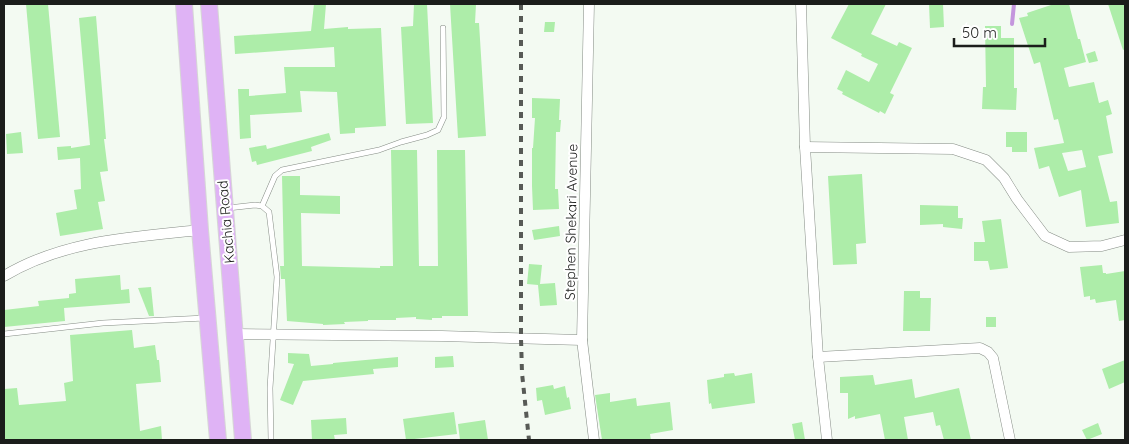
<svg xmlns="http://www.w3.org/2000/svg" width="1129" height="444" viewBox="0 0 1129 444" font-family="Quicksand,sans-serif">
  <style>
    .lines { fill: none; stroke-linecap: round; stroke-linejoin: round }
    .stream { stroke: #c496dd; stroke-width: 4 }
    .building { fill: #adeda9; fill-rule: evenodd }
    .lane-casing { stroke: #858c85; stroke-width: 6 }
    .street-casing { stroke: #858c85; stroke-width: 11 }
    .primary-casing { stroke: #d6d6d6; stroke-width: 18 }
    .lane { stroke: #fff; stroke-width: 5 }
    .street { stroke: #fff; stroke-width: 10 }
    .primary { stroke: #dfb3f5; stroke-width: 16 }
    .rail { stroke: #575a56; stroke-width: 4; stroke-dasharray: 6 6; stroke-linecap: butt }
    .labels { text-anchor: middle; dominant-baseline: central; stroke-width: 4; stroke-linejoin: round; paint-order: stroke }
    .street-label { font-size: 14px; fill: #1b1d1b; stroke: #fff }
  </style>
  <rect width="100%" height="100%" fill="#f3faf2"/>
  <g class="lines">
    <!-- stream -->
    <path class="stream" d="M1012,24L1014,4"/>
  </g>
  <!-- building -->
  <g class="building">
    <path d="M26,4H48L60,137L38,139Z"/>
    <path d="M314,4H326L324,29L348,27V29L381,28L386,126L355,128V133L340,134L337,92L300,91L302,112L250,115L251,138L240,139L238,89H249V96L286,93L284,67H335L334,47L235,54L234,36L311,31Z"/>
    <path d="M414,4H427L433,123L406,124L401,27L413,26Z"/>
    <path d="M450,4H476L475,23H479L486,136L458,138Z"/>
    <path d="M849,4H886L871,34L897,46L899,42L912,48L890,93L894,95L885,114L880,111L879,113L842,94L843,92L837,89L846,70L869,82L878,64L861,56L862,54L831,38Z"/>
    <path d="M929,4H943L944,27L930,28Z"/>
    <path d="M1054,4H1069L1078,39H1080L1086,62L1064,68L1069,87L1094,82L1099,103L1108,100L1112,114L1106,116L1113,153L1098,156L1110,202L1117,201L1119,223L1086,227L1081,190L1059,197L1049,166L1039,169L1034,148L1064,143L1058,119L1054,120L1040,62L1034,64L1019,18L1028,16L1027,13ZM1082,150L1086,167L1068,171L1062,153Z"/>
    <path d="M1108,4H1125V49L1123,50Z"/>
    <path d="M96,16L106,139H104L108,171L100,172L105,201L98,202L103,229L60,236L56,213L77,209L74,190L81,189L80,158L58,160L57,147L71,146V148L90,145L79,18Z"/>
    <path d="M545,22H555L554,32H544Z"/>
    <path d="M985,26H1001V38H1014V88H1017L1016,110L982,109L983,87H986Z"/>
    <path d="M1095,51L1098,61L1089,63L1086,54Z"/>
    <path d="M532,98L560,99L559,120H561L560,132H556L555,189H558L559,209L533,210L532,186V148H533L535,118H532Z"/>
    <path d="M21,132L23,153L7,154L6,134Z"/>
    <path d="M1006,132H1027V152H1012V147H1006Z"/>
    <path d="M329,133L331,140L311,147L312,151L257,165L256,161L252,162L249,148L266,145L267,149Z"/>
    <path d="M391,150H417L419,266H438L437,150H465L468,316H442V318H432V320L416,319V317L396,318V320H368V321L344,322L345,324L323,325V324L287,321L285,279H281L280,266H284L282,176H300V195L340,196V214L301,213L302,266L380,268V266H393Z"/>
    <path d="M862,174L866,243L856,244L857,264L833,265L828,176Z"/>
    <path d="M920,205L958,206V218H963L962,229L943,227V224L920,225Z"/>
    <path d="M1001,219L1008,268L990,270L988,261H974V242H985L982,221Z"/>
    <path d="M559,226L560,236L534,240L532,230Z"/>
    <path d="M529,264L542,265L540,284L555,283L557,305L540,306L538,285L527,284Z"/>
    <path d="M1102,265L1103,273H1106V274L1125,271V320L1119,321L1116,300L1096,303L1095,299L1090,300V296L1084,297L1080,267Z"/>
    <path d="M120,275L121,290L129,289L130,303L64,308L65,321L4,327V310L39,306L38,301L69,298V294L76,293L75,279Z"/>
    <path d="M151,287L154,316H149L138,288Z"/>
    <path d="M904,291H920V298H931L930,331H903Z"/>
    <rect x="986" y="317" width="10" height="10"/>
    <path d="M132,330L134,348L155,345L157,360H159L161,382L136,384L140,431L161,426L162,440H4V389L17,388L19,405L66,401L64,383L73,381L70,335Z"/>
    <path d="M288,353L309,354L311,366L333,364V363L398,357V367L373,369L374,374L303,381L293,405L280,400L294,364L288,363Z"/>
    <path d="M453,356L454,367L435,368V357Z"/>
    <path d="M1125,360V382L1109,389L1102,369Z"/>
    <path d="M734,373L735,376L752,373L755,403L712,409L711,403L709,404L707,380L724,377V374Z"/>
    <path d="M873,375L875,385L912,379L915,398L959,388L971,440H944L940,425L936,426L933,412L904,417L908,440H885L880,414L855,419V416L848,419V393H840V377Z"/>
    <path d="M553,385L554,389L565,386L567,398L569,397L571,409L545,415L542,400L537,401L536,388Z"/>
    <path d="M610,393V402L636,398L637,406L670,402L673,430L650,434L651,440H602L595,395Z"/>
    <path d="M454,412L457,434L406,440L403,419Z"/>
    <path d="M346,418L347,434L334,435L335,440H312L311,420Z"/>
    <path d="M485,420L488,440H460L458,424Z"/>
    <path d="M802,422L805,440H795L792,424Z"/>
    <path d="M1098,423L1102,434L1087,440L1082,430Z"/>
  </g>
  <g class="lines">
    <defs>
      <g id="lane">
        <path d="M262,206L275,176L282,170L379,150L401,142L427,135L438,130L444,117L443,28"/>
        <path d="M228,208L255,205L262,206L269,212L277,277L270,388L271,440"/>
        <path d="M4,334L103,323L205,318"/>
      </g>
      <g id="street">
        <path d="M589,4L582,340L594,440"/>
        <path d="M801,4L805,147L818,357L827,440"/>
        <path d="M805,147L953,149L986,160L1004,178L1017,199L1045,236L1069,247L1102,246L1125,240"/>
        <path d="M4,276C64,240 133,237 200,230"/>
        <path d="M235,334L442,336L582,340"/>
        <path d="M818,357L980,348L988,352L993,358L1010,440"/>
      </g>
      <g id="primary">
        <path d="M184,4L200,230L218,440"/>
        <path d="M209,4L243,440"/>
      </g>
    </defs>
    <!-- lane casing -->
    <use href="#lane" class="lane-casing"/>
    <!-- street casing -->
    <use href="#street" class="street-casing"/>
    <!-- primary casing -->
    <use href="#primary" class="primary-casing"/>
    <!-- lane -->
    <use href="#lane" class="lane"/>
    <!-- street -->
    <use href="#street" class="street"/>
    <!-- primary -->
    <use href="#primary" class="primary"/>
    <!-- rail -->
    <path class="rail" d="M521,4V338L522,373L529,440"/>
  </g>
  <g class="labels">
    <!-- street labels -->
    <g class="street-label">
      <text transform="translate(226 222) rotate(-95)">Kachia Road</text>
      <text transform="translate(571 222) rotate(-89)">Stephen Shekari Avenue</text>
    </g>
  </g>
  <!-- border -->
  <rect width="1129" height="444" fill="none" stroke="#1b1d1b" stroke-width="10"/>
  <!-- scale -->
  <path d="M954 38v8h91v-8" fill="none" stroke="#1b1d1b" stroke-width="2.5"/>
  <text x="962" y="38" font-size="15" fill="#1b1d1b" stroke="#ffffff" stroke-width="4" paint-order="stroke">50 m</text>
</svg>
